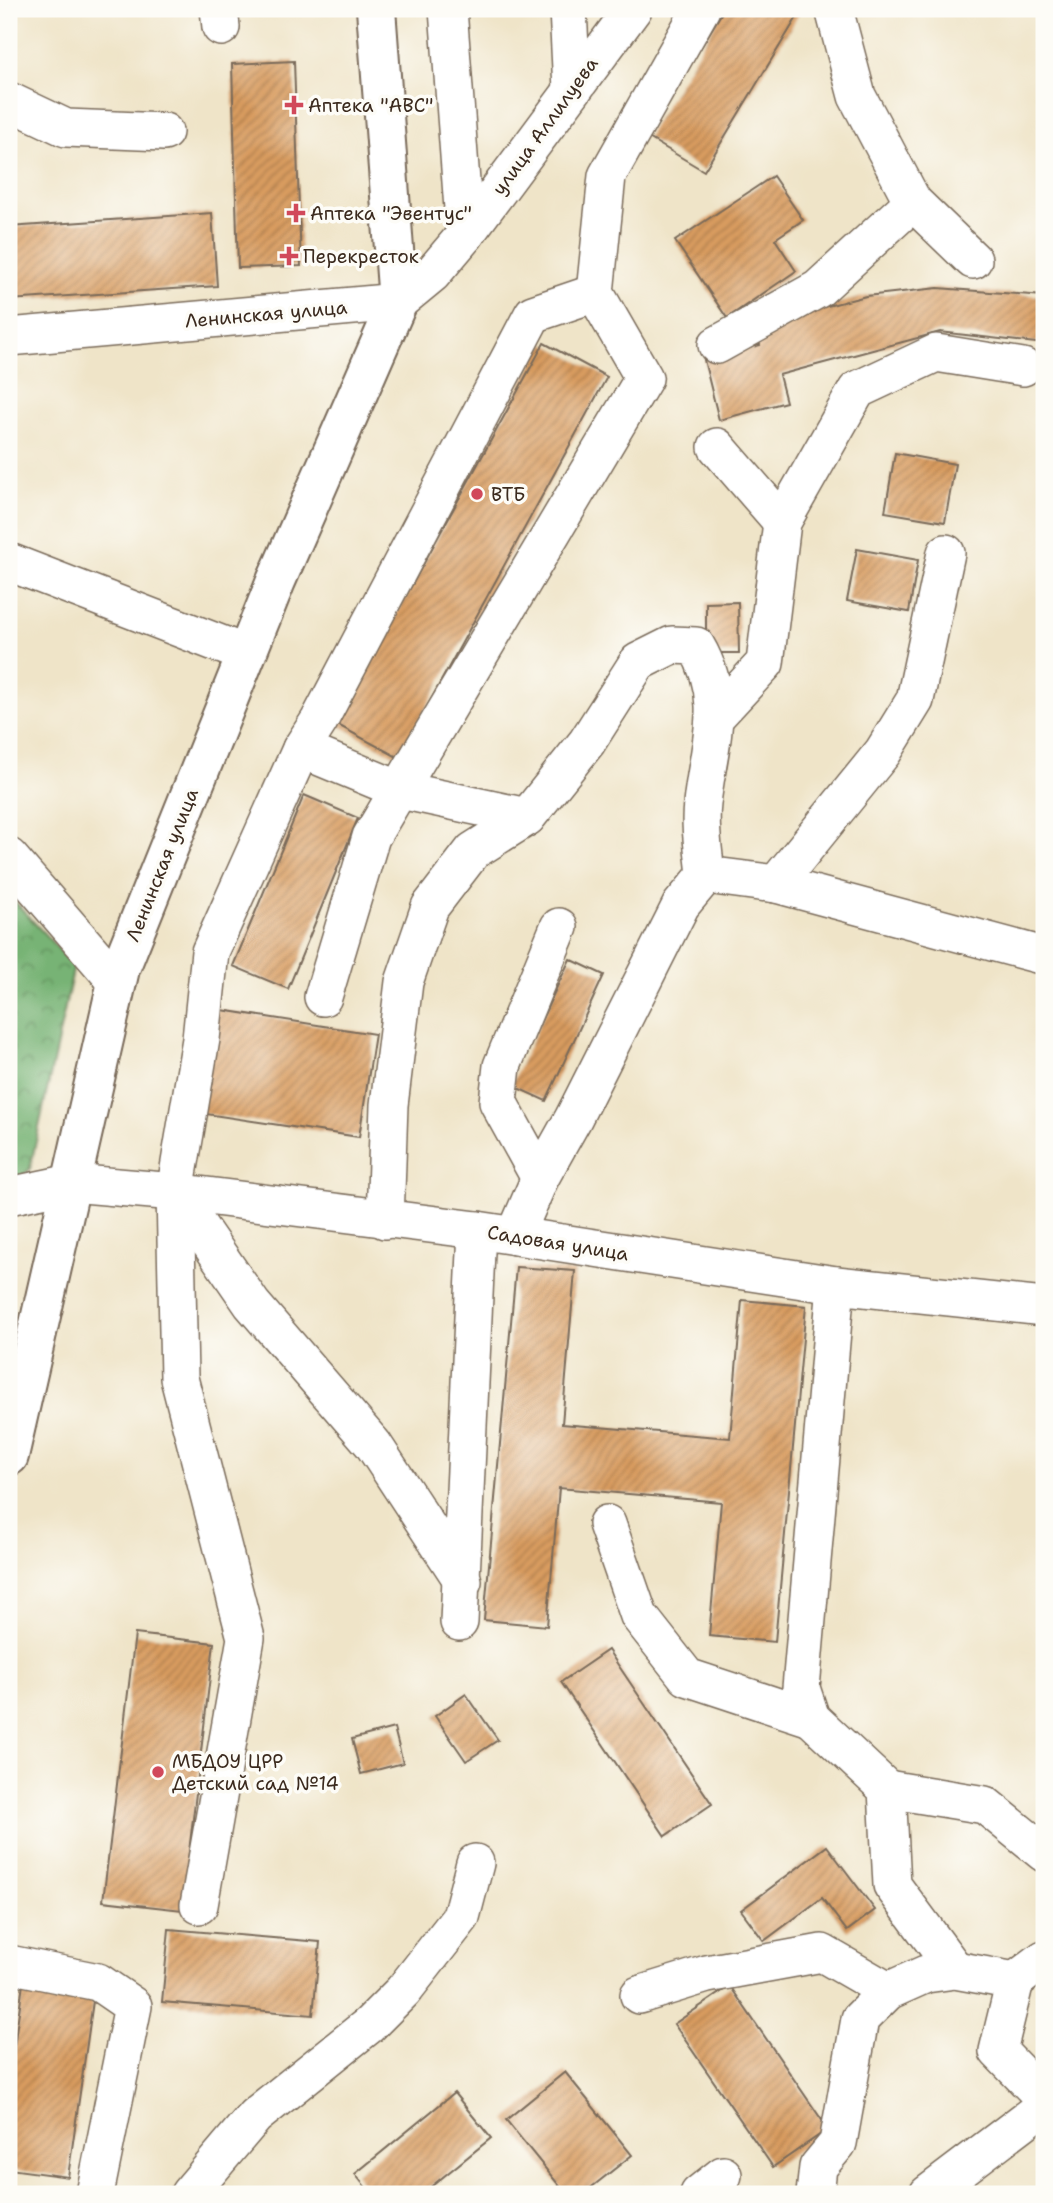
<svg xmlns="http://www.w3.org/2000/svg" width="1053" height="2203" viewBox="0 0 1053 2203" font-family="'Shantell Sans',sans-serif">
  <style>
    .forest { fill: url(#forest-crowns); stroke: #596e49; stroke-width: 2 }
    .building { fill: url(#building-hatch) }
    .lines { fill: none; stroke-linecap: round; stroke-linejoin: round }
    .minor-casing { stroke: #7a6b5a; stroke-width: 40 }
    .major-casing { stroke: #7a6b5a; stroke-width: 42 }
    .minor { stroke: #fff; stroke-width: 37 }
    .major { stroke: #fff; stroke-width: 38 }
    .poi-dot { fill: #d1495b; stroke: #fdfcf7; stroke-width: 2.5 }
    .labels { text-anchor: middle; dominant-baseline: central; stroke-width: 7; stroke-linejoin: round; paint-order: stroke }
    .poi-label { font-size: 19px; fill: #3b2a1e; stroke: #fdfcf7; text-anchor: start }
    .street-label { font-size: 19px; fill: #3b2a1e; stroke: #fdfcf7 }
  </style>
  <defs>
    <pattern id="forest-crowns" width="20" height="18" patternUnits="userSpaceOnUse" patternTransform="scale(1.75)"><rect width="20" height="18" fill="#77b374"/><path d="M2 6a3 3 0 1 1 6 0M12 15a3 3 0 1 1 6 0" fill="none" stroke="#63925f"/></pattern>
    <pattern id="building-hatch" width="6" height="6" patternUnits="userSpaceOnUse" patternTransform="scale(1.75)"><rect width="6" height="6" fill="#d89b5f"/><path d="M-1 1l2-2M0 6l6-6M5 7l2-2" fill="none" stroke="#b07f4e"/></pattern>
  </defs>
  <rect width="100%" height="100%" fill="#fdfcf7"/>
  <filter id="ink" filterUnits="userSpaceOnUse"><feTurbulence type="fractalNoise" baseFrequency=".0143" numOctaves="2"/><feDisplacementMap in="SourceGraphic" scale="14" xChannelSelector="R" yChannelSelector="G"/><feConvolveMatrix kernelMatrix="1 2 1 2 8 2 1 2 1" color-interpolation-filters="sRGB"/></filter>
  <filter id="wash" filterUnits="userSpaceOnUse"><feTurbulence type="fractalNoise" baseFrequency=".00686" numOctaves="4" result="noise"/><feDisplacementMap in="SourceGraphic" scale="28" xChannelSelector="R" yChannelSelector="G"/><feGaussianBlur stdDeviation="1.57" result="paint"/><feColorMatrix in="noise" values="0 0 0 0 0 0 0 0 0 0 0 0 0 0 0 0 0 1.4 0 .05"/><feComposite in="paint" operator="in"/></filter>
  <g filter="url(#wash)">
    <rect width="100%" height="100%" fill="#efe4c8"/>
    <!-- forest -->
    <path class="forest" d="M9,895L74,966L30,1169L9,1188Z"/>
    <g id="blocks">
      <!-- building -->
      <g class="building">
        <path d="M724,9H802L704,171L647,137Z"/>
        <path d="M294,61L301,266L238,268L232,64Z"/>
        <path d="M773,176L803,220L775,239L796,271L727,318L675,241Z"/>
        <path d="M212,213L217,286L9,300V227Z"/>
        <path d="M938,288L1044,296V344L940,332L779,375L786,402L719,420L704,360L760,345L754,325L866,296Z"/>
        <path d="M544,343L607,377L399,758L336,724Z"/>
        <path d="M895,453L955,464L945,522L885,512Z"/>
        <path d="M857,549L918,560L909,612L847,601Z"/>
        <path d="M738,602L739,653H706V603Z"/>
        <path d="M304,795L358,818L288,989L233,966Z"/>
        <path d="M570,959L604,975L546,1101L511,1085Z"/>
        <path d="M209,1008L375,1034L359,1137L193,1112Z"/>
        <path d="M516,1267L575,1271L562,1424L730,1438L742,1300L806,1306L775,1642L709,1636L721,1502L559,1488L547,1626L484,1620Z"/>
        <path d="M135,1634L214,1643L182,1910L103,1901Z"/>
        <path d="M608,1650L712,1804L665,1836L561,1682Z"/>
        <path d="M466,1694L498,1740L466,1761L435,1716Z"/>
        <path d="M394,1728L403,1763L361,1774L352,1739Z"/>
        <path d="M827,1846L875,1910L847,1931L822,1898L764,1941L741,1910Z"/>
        <path d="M169,1929L320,1942L313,2015L162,2002Z"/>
        <path d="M23,1984L94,1994L68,2177L9,2169V2081Z"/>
        <path d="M730,1986L828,2129L773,2167L674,2024Z"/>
        <path d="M565,2072L632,2155L583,2194H566L506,2120Z"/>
        <path d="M454,2093L491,2138L422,2194H371L355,2174Z"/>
      </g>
    </g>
  </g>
  <g filter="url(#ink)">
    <use href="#blocks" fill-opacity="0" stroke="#7a6b5a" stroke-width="2"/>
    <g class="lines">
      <defs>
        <g id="minor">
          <path d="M219,9L221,27"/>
          <path d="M448,9L465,235"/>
          <path d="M568,9L572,89"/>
          <path d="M834,9L857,96L913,202L973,260"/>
          <path d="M9,101L66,128L164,132"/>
          <path d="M9,337L398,302L432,274L465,235L633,9"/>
          <path d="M717,345L818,289L913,202"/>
          <path d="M717,447L782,522"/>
          <path d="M9,562L246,654"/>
          <path d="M716,716L765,663L782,522L857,390L936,353L1023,367"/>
          <path d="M301,749L400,790L527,817"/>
          <path d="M9,857L117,982"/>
          <path d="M776,884L883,752L915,700L946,553"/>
          <path d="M323,997L371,837L644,378L595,293L607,176L701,9"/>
          <path d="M540,1178L498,1102L502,1066L559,927"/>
          <path d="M175,1192L252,1304L373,1444L463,1581"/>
          <path d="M9,1196L71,1183L175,1192L477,1230L836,1285L1044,1307"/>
          <path d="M385,1220L389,1105L404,982L430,907L473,851L527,817L587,742L638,662L672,645L696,646C729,702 708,745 702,804C699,827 704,852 706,875"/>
          <path d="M515,1236L540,1178L573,1119L681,905L706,875L776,884L1044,956"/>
          <path d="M836,1285L801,1688L811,1718L887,1789L892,1885L955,1970"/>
          <path d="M607,1524L639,1616L687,1677L811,1718"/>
          <path d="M459,1622L477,1230"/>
          <path d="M887,1789L985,1805L1044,1853"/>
          <path d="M199,1905L246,1638L179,1378L175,1192L201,1039L210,952L301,749L319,721L533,314L595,293"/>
          <path d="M9,1964L98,1982L133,2006L95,2194"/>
          <path d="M1015,1981L998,2051L1044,2098"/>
          <path d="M639,1995L707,1974L822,1953L888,1991"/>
          <path d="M189,2194L255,2116L369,2025L403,1991L461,1917L475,1863"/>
          <path d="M699,2194L723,2175"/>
          <path d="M815,2194L818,2167L838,2143L860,2019L888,1991L926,1974L955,1970L1015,1981L1044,1959"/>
          <path d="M928,2194L1044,2106"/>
        </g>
        <path id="major" d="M9,1456L120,969L276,581L398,302L376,9"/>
      </defs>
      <!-- minor casing -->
      <use href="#minor" class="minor-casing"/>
      <!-- major casing -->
      <use href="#major" class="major-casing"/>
      <!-- minor -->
      <use href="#minor" class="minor"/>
      <!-- major -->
      <use href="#major" class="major"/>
    </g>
  </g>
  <!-- markers -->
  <g class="poi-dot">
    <path d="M290.5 94.5h7v7h7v7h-7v7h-7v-7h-7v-7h7z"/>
    <path d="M292.5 202.5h7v7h7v7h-7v7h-7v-7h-7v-7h7z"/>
    <path d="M285.5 245.5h7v7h7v7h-7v7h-7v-7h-7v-7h7z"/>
    <circle cx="477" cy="494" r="7"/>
    <circle cx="158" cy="1772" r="7"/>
  </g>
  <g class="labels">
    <!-- poi labels -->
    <g class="poi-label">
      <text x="308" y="105">Аптека "ABC"</text>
      <text x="310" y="213">Аптека "Эвентус"</text>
      <text x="303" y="256">Перекресток</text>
      <text x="491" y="494">ВТБ</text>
      <text x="172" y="1761">МБДОУ ЦРР<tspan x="172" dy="22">Детский сад №14</tspan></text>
    </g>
    <!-- street labels -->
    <g class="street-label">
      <text transform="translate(545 126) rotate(-54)">улица Аллилуева</text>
      <text transform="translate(266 314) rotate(-5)">Ленинская улица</text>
      <text transform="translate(162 865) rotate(-68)">Ленинская улица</text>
      <text transform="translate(558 1243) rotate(9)">Садовая улица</text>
    </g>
  </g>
  <!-- margin -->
  <rect width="1053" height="2203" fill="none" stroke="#fdfcf7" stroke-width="35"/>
</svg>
